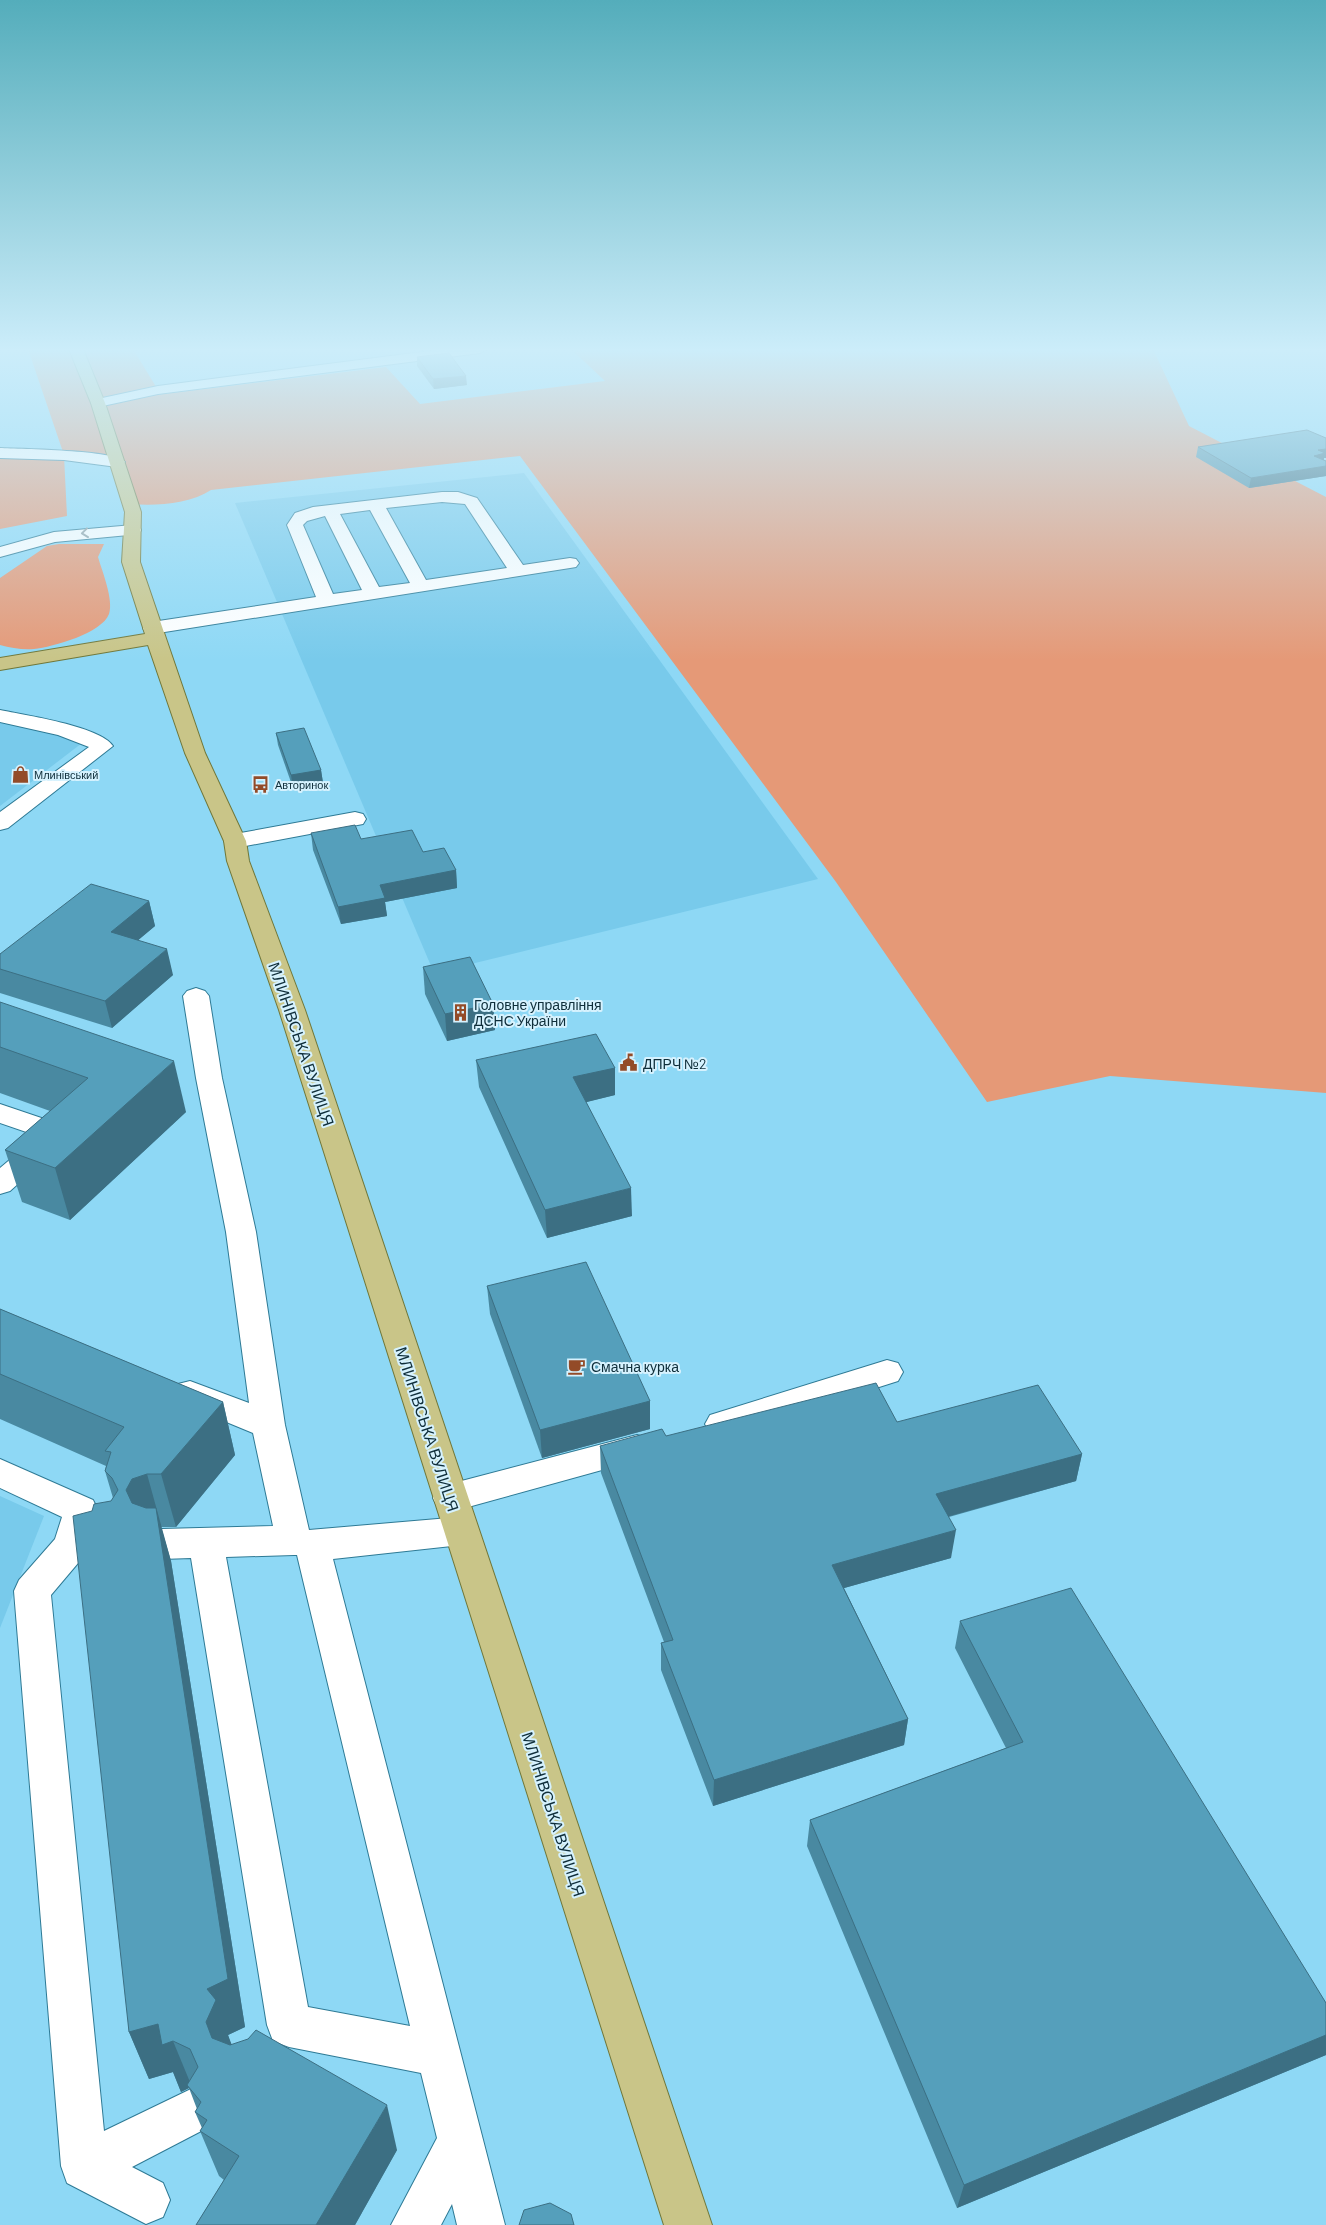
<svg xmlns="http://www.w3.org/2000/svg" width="1326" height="2225" viewBox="0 0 1326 2225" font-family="Barlow,sans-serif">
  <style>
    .built { fill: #78caeb }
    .green { fill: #e59977 }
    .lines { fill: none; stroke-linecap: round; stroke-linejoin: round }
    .minor-casing { stroke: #2e7a95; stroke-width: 2 }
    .major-casing { stroke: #707739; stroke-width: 2 }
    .minor { fill: #fff; fill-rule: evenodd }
    .major { fill: #c9c588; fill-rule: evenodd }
    .wall { fill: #4989a1 }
    .shaded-wall { fill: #3c6f83 }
    .building { fill: #559fbb; stroke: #3c6f83 }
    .oneway { stroke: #93a1a6 }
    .labels { text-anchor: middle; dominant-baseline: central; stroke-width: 4; stroke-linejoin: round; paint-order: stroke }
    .far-poi-label { font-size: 11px; fill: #0f2e3a; stroke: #d6f2fe; text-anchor: start }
    .poi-label { font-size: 14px; fill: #0f2e3a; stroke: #d6f2fe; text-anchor: start }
    .near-street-label { font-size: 16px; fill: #0f2e3a; stroke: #d6f2fe }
  </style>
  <rect width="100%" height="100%" fill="#8ed8f5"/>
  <!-- built -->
  <g class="built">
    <path d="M524,473L818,879L434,973L235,503Z"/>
    <path d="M0,720L44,729L82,743L0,806Z"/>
    <path d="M0,1496L44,1516L0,1628Z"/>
  </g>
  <!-- green -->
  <g class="green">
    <path d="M28,349H133L158,390L155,395L386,367L420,404L605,381L571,349H1153L1189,426L1326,497V1093L1110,1076L987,1102L836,882L520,456L211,490C190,504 156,506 131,504L117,462L64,456L67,516L0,529V453L64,455Z"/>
    <path d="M59,544H104L98,557C102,571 114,600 109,614C102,633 53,647 34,649C23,650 11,648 0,645V578L47,546Z"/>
  </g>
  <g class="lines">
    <defs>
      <g id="minor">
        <path d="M445,349H487L480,353L158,394L98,407L91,403L93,400L158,386Z"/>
        <path d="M0,448C19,449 117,450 125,462L117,467L64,460L0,458Z"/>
        <path d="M442,492H458L477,498L523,565L570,558L576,559L579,563L576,567L570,568L152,634L145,632L143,628L145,624L152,622L316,597L287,525L295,513L313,507ZM442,502L465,504L507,568L426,580L386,508ZM370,510L410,583L379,587L340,514ZM325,516L362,590L333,594L303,525L307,521Z"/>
        <path d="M133,525L139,526L141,530L139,534L55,542L0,557V547L54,532Z"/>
        <path d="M0,710C24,715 100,726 113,746L8,828L0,830V812L89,747L58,735L0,722Z"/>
        <path d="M355,812L363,814L366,819L363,824L235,848L227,846L224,841L227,836L235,834Z"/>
        <path d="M196,988L205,991L209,996L222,1078L256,1232L285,1425L309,1530L461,1517L473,1521L479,1531L473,1541L461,1545L333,1559L505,2225H457L452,2204L441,2225H391L437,2138L421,2073L289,2047L273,2041L267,2025L191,1558L162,1559L149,1554L144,1544L149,1534L162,1529L273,1526L253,1433L178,1402L174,1393L178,1384L190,1381L249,1403L226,1232L196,1078L183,996L187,991ZM294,1555H297L410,2026L308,2007L226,1557Z"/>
        <path d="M0,1104L68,1127L72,1133L68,1139L10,1191L0,1194V1168L38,1136L0,1123Z"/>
        <path d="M887,1360L898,1363L903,1372L898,1381L722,1437L710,1433L705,1424L710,1415Z"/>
        <path d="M637,1435L649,1439L654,1448L649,1457L450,1512L438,1508L433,1498L438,1488L450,1484Z"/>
        <path d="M0,1459L93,1500L98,1510L89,1546L84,1556L51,1595L104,2131L191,2089L207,2096L214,2112L207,2128L132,2167L163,2183L170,2200L163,2217L146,2224L67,2183L61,2166L14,1591L19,1580L55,1539L62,1517L0,1488Z"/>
      </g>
      <path id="major" d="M69,349H83L105,403L141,512L140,562L205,753L246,841L249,861L305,1010L712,2225H664L279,1010L227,861L224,841L185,753L148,645L0,670V658L145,634L122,562L125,512L91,403Z"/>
    </defs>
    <!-- minor casing -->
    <use href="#minor" class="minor-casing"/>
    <!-- major casing -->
    <use href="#major" class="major-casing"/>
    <!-- minor -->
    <use href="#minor" class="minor"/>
    <!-- major -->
    <use href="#major" class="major"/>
  </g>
  <!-- wall -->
  <g class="wall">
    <path d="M417,357L467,385L434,389L417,366Z"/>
    <path d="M1326,438V458H1324V460L1326,461V476L1249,488L1196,457L1198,447Z"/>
    <path d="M276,733L321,770L323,783L293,788L278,745Z"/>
    <path d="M311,833L361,839L423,852L456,870L457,888L385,902L387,916L341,924L313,850Z"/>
    <path d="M149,901L155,926L138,940L173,975L112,1028L0,993V954Z"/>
    <path d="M423,967L493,1004L495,1030L447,1041L425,994Z"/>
    <path d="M0,1002L186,1112L70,1220L22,1202L5,1150L50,1111L0,1093Z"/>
    <path d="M476,1060L615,1068V1095L586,1102L632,1216L547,1238L479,1087Z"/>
    <path d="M487,1286L650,1401V1429L542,1458L490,1314Z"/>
    <path d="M0,1309L223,1402L235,1455L176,1527H161L171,1561L245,2027L228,2035L231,2045L397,2150L355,2225H196L224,2180L219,2176L200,2131L202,2128L195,2112L197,2109L189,2088L181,2092L173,2072L149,2079L129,2032L92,1511L111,1501L113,1498L105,1471L106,1466L0,1419Z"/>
    <path d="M666,1436L1082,1454L1076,1481L949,1517L951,1558L844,1588L908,1719L904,1745L713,1806L661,1670V1643L664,1642L601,1473L600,1446Z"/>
    <path d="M960,1621L1326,2003V2055L957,2208L807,1846L810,1820L1006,1748L955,1648Z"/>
  </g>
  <!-- shaded-wall -->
  <g class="shaded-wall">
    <path d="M466,376L467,385L434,389L433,379Z"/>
    <path d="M1326,449V458H1324L1323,463L1314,456L1318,450Z"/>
    <path d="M1326,466V476L1249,488L1251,478Z"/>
    <path d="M321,770L323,783L293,788L291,775Z"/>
    <path d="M456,870L457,888L385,902L387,916L341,924L338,907L380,885Z"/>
    <path d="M149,901L155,926L117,958L111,932Z"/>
    <path d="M167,949L173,975L112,1028L105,1001Z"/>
    <path d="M493,1004L495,1030L447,1041L445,1014Z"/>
    <path d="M174,1061L186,1112L70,1220L55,1168Z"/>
    <path d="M615,1068V1095L575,1105L573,1077Z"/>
    <path d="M631,1188L632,1216L547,1238L545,1210Z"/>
    <path d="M650,1401V1429L542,1458L540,1430Z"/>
    <path d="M223,1402L235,1455L176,1527L161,1474Z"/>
    <path d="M1082,1454L1076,1481L932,1521L936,1494Z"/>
    <path d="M147,1474L171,1561L245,2027L228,2035L233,2048L223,2069L206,2022L207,1989L142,1543L126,1490L132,1479Z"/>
    <path d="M956,1530L951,1558L830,1592L832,1565Z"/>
    <path d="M908,1719L904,1745L713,1806L714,1780Z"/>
    <path d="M158,2024L173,2041L192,2087L187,2085L189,2088L181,2092L173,2072L149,2079L129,2032Z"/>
    <path d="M1326,2035V2055L957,2208L964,2185Z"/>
    <path d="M387,2105L397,2150L355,2225H316Z"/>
  </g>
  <!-- building -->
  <g class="building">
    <path d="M449,353L466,376L433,379L417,357Z"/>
    <path d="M1307,430L1326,438V449L1318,450L1325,453L1314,456L1326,461V466L1251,478L1198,447Z"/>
    <path d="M304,728L321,770L291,775L276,733Z"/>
    <path d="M355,825L361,839L412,830L423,852L444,848L456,870L380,885L385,898L338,907L311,833Z"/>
    <path d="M91,884L149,901L111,932L167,949L105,1001L0,969V954Z"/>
    <path d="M470,957L493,1004L445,1014L423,967Z"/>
    <path d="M0,1002L174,1061L55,1168L5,1150L88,1078L0,1047Z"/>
    <path d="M596,1034L615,1068L573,1077L631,1188L545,1210L476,1060Z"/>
    <path d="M586,1262L650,1401L540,1430L487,1286Z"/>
    <path d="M0,1309L223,1402L161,1474H147L132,1479L126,1490L132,1503L146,1508H156L228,1979L207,1989L216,2000L206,2022L212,2038L230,2045L248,2039L256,2030L387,2105L316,2225H196L239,2156L200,2131L207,2120L195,2112L201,2102L187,2085L198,2067L190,2049L173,2041L162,2045L158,2024L129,2032L73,1516L92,1511L94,1504L111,1501L118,1490L112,1478L105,1471L111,1452L105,1451L124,1427L0,1374Z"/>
    <path d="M876,1383L897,1422L1038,1385L1082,1454L936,1494L956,1530L832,1565L908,1719L714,1780L661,1643L673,1640L600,1446L662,1429L666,1436Z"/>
    <path d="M1071,1588L1326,2003V2035L964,2185L810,1820L1023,1742L960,1621Z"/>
    <path d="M550,2203L571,2214L574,2225H519L524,2210Z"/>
  </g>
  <!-- one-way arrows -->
  <defs><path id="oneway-chevron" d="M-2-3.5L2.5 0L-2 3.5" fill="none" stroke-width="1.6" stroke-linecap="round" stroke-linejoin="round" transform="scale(1.25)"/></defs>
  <use class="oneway" href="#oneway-chevron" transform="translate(85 533) rotate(173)"/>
  <!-- sky -->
  <linearGradient id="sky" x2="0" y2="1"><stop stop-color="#54adbb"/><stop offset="0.53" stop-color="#ccedfa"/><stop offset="1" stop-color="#ccedfa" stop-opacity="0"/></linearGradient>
  <rect width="1326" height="661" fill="url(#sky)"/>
  <!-- icons -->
  <defs>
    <symbol id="shop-bare" viewBox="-9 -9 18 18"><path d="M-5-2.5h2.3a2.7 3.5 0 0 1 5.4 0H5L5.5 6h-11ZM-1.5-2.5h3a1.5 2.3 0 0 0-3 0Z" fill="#934b28" stroke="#d6f2fe" stroke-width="2.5" paint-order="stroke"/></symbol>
    <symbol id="bus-bare" viewBox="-9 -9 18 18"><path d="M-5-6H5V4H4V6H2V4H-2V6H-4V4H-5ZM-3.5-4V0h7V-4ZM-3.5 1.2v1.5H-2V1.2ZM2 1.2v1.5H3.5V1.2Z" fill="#934b28" stroke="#d6f2fe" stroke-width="2.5" paint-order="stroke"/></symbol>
    <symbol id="building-bare" viewBox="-9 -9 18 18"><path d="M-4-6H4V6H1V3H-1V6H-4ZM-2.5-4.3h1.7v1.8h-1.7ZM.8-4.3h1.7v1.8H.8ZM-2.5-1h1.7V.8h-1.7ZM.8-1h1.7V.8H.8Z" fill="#934b28" stroke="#d6f2fe" stroke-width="2.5" paint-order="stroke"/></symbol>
    <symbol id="civic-bare" viewBox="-9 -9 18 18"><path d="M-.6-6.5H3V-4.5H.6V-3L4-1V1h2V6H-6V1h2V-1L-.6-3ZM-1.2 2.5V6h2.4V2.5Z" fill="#934b28" stroke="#d6f2fe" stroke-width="2.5" paint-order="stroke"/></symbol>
    <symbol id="cafe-bare" viewBox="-9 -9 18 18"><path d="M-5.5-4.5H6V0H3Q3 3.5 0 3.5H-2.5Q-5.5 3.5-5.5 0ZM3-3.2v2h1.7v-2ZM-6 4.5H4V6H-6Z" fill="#934b28" stroke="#d6f2fe" stroke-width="2.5" paint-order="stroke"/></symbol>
  </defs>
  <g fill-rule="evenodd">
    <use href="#shop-bare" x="8" y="762" width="25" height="25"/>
    <use href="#bus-bare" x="248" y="772" width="25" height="25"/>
    <use href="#building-bare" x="448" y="1000" width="25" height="25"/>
    <use href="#civic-bare" x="616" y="1050" width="25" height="25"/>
    <use href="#cafe-bare" x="564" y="1354" width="25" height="25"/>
  </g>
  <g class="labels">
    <!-- far-poi labels -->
    <g class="far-poi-label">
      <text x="34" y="774">Млинівський</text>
      <text x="275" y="784">Авторинок</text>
    </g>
    <!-- poi labels -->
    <g class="poi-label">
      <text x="474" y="1004">Головне управління<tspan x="474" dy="16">ДСНС України</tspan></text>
      <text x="643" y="1063">ДПРЧ №2</text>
      <text x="591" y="1366">Смачна курка</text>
    </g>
    <!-- near-street labels -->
    <g class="near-street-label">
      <text transform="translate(302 1044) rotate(71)">МЛИНІВСЬКА ВУЛИЦЯ</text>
      <text transform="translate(428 1429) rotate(72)">МЛИНІВСЬКА ВУЛИЦЯ</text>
      <text transform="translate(554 1814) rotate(72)">МЛИНІВСЬКА ВУЛИЦЯ</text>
    </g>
  </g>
</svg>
